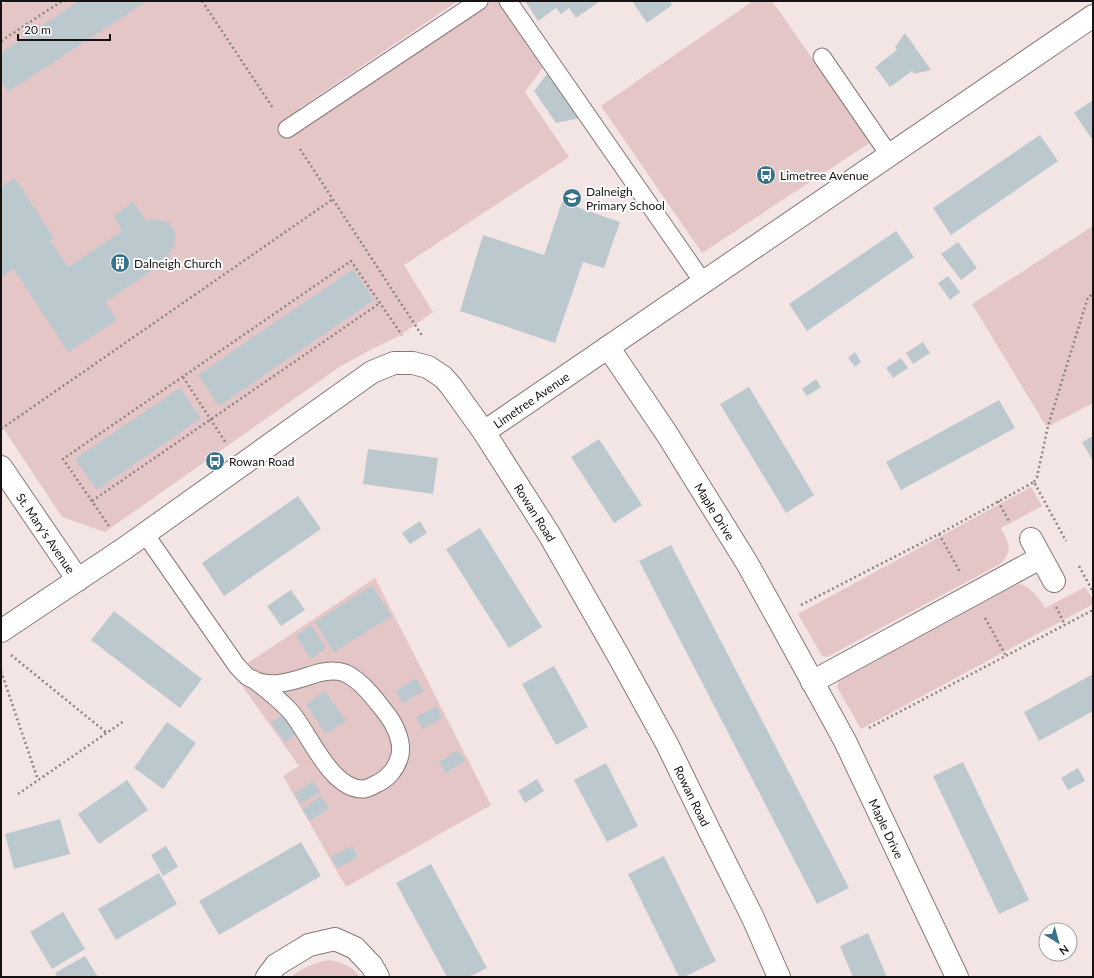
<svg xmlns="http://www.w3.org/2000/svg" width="1094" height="978" viewBox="0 0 1094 978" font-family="Lato,sans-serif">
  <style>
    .green { fill: #e4c6c7 }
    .building { fill: #bbc8ce }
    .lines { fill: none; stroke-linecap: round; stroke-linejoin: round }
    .lane-casing { stroke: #867879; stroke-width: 19 }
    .street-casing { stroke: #867879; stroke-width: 24 }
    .path { stroke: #8d8383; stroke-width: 2.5; stroke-dasharray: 2 3; stroke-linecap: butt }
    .lane { stroke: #fff; stroke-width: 17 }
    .street { stroke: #fff; stroke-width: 22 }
    .labels { text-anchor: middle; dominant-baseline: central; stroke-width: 4; stroke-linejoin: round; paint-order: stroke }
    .poi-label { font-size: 12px; fill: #171212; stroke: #fff; text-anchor: start }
    .street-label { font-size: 12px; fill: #171212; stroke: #fff }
  </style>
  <rect width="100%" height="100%" fill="#f4e5e5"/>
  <!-- green -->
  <g class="green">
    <path d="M7,1H458L300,108L309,123L491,1H499L544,66L525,92L569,157L404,265L433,312L399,336L368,351L338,368L105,532L62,517L1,425V5Z"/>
    <path d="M753,1H772L871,142L702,253L601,106Z"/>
    <path d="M1093,226V403L1051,425L1046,426L972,304Z"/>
    <path d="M1031,487L1042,506L1001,528C1009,544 1014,550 1000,564L827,657L822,656L798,614Z"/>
    <path d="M375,578L491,805L346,887L283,776L299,766L233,673Z"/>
    <path d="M1020,584C1033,589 1038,597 1045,608L1085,587L1093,600V604L861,729L837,687L839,681L1011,586Z"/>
    <path d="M329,960C342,963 352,965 360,977H291C302,968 315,962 329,960Z"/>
  </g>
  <!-- building -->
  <g class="building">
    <path d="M79,1H147L8,92L1,81V53Z"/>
    <path d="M525,1H600L576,18L569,8L561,14L556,8L538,21Z"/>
    <path d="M632,1H670L672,5L647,23Z"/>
    <path d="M905,33L931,70L914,74L912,71L890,87L875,67L897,50L895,47Z"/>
    <path d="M549,71L581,118L556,123L534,91Z"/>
    <path d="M1093,100V139H1092L1074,113Z"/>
    <path d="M1040,135L1058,161L951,235L933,208Z"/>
    <path d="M15,178L54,238L50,240L68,267L122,231L113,216L133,202L147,222L152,219L168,222L176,234L173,249L168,253L171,258L105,302L117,320L68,352L14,269L1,277V187Z"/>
    <path d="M562,202L620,222L604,268L583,262L555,343L460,311L483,235L544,255Z"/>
    <path d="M896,231L914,257L807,331L789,304Z"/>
    <path d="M958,242L977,268L961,280L941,254Z"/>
    <path d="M353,269L374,300L219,406L198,375Z"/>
    <path d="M948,276L960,292L950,300L938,283Z"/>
    <path d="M923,342L930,353L913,364L906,353Z"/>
    <path d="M855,352L861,362L855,367L848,358Z"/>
    <path d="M901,358L908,368L893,378L886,368Z"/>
    <path d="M816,379L821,387L807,396L802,389Z"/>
    <path d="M749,387L814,495L786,513L720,404Z"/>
    <path d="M180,388L201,418L97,490L75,459Z"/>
    <path d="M999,400L1015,428L901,490L886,462Z"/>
    <path d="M1093,436V461L1082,442Z"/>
    <path d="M599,439L642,505L614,523L571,457Z"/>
    <path d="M368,449L438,458L433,494L363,484Z"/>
    <path d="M298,496L321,529L224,596L202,563Z"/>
    <path d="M420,521L427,533L410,544L402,533Z"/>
    <path d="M480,528L542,627L509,648L446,549Z"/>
    <path d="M671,545L849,888L817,904L639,561Z"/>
    <path d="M372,586L392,616L334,652L315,622Z"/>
    <path d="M291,590L305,610L281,626L267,606Z"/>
    <path d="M114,611L202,679L180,708L91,640Z"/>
    <path d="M311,625L326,648L311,659L296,636Z"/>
    <path d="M554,666L588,727L556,745L522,684Z"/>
    <path d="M1093,674V711L1039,741L1024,712Z"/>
    <path d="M416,678L424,691L403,703L396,691Z"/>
    <path d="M325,691L346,721L326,734L306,704Z"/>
    <path d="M436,706L442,718L422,729L416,717Z"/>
    <path d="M282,715L296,735L285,742L271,723Z"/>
    <path d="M167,722L196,743L163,789L134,768Z"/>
    <path d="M458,750L465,761L446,773L439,762Z"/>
    <path d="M963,762L1029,900L999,914L933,776Z"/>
    <path d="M606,763L638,826L607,842L574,780Z"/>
    <path d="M1078,768L1085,781L1068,790L1061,778Z"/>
    <path d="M537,779L544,791L525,803L518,791Z"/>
    <path d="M127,780L148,810L99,844L78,814Z"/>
    <path d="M313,781L320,792L301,804L294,794Z"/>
    <path d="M321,796L329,808L310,821L302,809Z"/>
    <path d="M60,819L70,854L14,869L5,834Z"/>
    <path d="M301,842L321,876L219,935L199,901Z"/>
    <path d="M166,846L178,867L163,876L151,855Z"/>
    <path d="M352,846L358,857L337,868L331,857Z"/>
    <path d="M664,856L716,961L684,977H679L628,874Z"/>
    <path d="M431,864L487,968L469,977H447L396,883Z"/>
    <path d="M159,873L177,904L116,940L98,909Z"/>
    <path d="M63,912L85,949L52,969L30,932Z"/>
    <path d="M868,933L887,977H853L840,946Z"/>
    <path d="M85,956L98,977H57L55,973Z"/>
  </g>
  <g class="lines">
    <defs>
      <g id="lane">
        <path d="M508,1L703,282"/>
        <path d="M822,57L890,156"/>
        <path d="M287,129L479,1"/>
        <path d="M145,534L237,666C241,670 244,674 248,677C271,691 295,680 318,673C326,671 337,670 345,673C362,681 374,698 386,713C394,723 403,741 400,755C397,768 388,779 376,784C373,786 368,788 365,789C331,792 309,732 290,711C279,699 266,689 253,679"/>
      </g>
      <g id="street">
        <path id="s1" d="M608,347L667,434L747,563L777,617L845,741L957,977"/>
        <path id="s2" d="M484,432L1093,16"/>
        <path id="s3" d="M1,467L78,580"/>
        <path d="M1031,539L1054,581"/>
        <path id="s4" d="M1,631L125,548L372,372L394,363H413L428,367L443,377L451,386L484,432L549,534L618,655L667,744L710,832L753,918L779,977"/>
        <path d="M812,682L1040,558"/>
        <path d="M267,977L276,965L309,945L335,939L355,948L372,966L378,977"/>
      </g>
    </defs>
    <!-- lane casing -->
    <use href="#lane" class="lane-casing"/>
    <!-- street casing -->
    <use href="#street" class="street-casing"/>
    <!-- path -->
    <g class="path">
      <path d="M202,1L273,108"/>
      <path d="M1,41L62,1"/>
      <path d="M300,149L423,337"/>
      <path d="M183,377L226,443"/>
      <path d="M1,429L333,199"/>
      <path d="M1034,482L1037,477L1048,426L1088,297L1093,294"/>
      <path d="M92,501L380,303"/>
      <path d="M998,501L1010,523"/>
      <path d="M109,526L63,459L351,261L402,335"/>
      <path d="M939,534L960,572"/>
      <path d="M1079,566L1093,592"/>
      <path d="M801,605L939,534L1034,482L1066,541"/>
      <path d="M1056,607L1065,625"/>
      <path d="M985,618L1006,656"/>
      <path d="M11,655L107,733"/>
      <path d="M1,671L38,780"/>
      <path d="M869,728L1093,610"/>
      <path d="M18,794L124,721"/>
    </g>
    <!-- lane -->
    <use href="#lane" class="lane"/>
    <!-- street -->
    <use href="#street" class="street"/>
  </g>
  <!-- icons -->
  <defs>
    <symbol id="bus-disc" viewBox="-11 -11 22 22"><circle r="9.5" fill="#38728b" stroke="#fff"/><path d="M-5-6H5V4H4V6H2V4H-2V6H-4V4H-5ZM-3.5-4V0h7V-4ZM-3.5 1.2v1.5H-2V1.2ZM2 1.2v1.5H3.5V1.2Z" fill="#fff"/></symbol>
    <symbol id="school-disc" viewBox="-11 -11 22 22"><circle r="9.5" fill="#38728b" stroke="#fff"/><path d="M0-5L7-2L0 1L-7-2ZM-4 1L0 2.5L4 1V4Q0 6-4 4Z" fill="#fff"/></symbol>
    <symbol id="building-disc" viewBox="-11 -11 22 22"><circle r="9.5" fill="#38728b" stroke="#fff"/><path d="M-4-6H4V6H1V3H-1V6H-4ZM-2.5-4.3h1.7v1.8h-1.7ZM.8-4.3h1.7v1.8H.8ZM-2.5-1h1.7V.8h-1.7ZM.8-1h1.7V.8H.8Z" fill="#fff"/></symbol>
  </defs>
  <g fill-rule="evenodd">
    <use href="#bus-disc" x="755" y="164" width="22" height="22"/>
    <use href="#school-disc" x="561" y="187" width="22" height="22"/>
    <use href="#building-disc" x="109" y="252" width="22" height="22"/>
    <use href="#bus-disc" x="204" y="450" width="22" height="22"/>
  </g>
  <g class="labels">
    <!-- poi labels -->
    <g class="poi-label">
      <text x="780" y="175">Limetree Avenue</text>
      <text x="586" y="191">Dalneigh<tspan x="586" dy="14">Primary School</tspan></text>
      <text x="134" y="263">Dalneigh Church</text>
      <text x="229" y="461">Rowan Road</text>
    </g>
    <!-- street labels -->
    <g class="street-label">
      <text stroke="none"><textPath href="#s2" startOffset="57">Limetree Avenue</textPath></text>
      <text stroke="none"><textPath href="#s4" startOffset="693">Rowan Road</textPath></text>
      <text stroke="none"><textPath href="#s1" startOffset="196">Maple Drive</textPath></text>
      <text stroke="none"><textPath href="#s3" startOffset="80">St. Mary's Avenue</textPath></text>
      <text stroke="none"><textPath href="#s4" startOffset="1017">Rowan Road</textPath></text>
      <text stroke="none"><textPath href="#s1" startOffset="557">Maple Drive</textPath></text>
    </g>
  </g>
  <!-- border -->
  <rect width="1094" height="978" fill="none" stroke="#171212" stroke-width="4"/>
  <!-- north arrow -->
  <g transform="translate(1058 942) rotate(143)"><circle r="19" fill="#ffffff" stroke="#a2a0a0"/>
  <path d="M0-3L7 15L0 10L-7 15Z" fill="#38728b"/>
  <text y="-6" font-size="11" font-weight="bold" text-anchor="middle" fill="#171212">N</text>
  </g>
  <!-- scale -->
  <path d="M18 34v6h92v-6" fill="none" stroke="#171212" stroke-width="2"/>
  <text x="24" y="34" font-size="12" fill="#171212" stroke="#ffffff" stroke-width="3" paint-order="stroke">20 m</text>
</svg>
